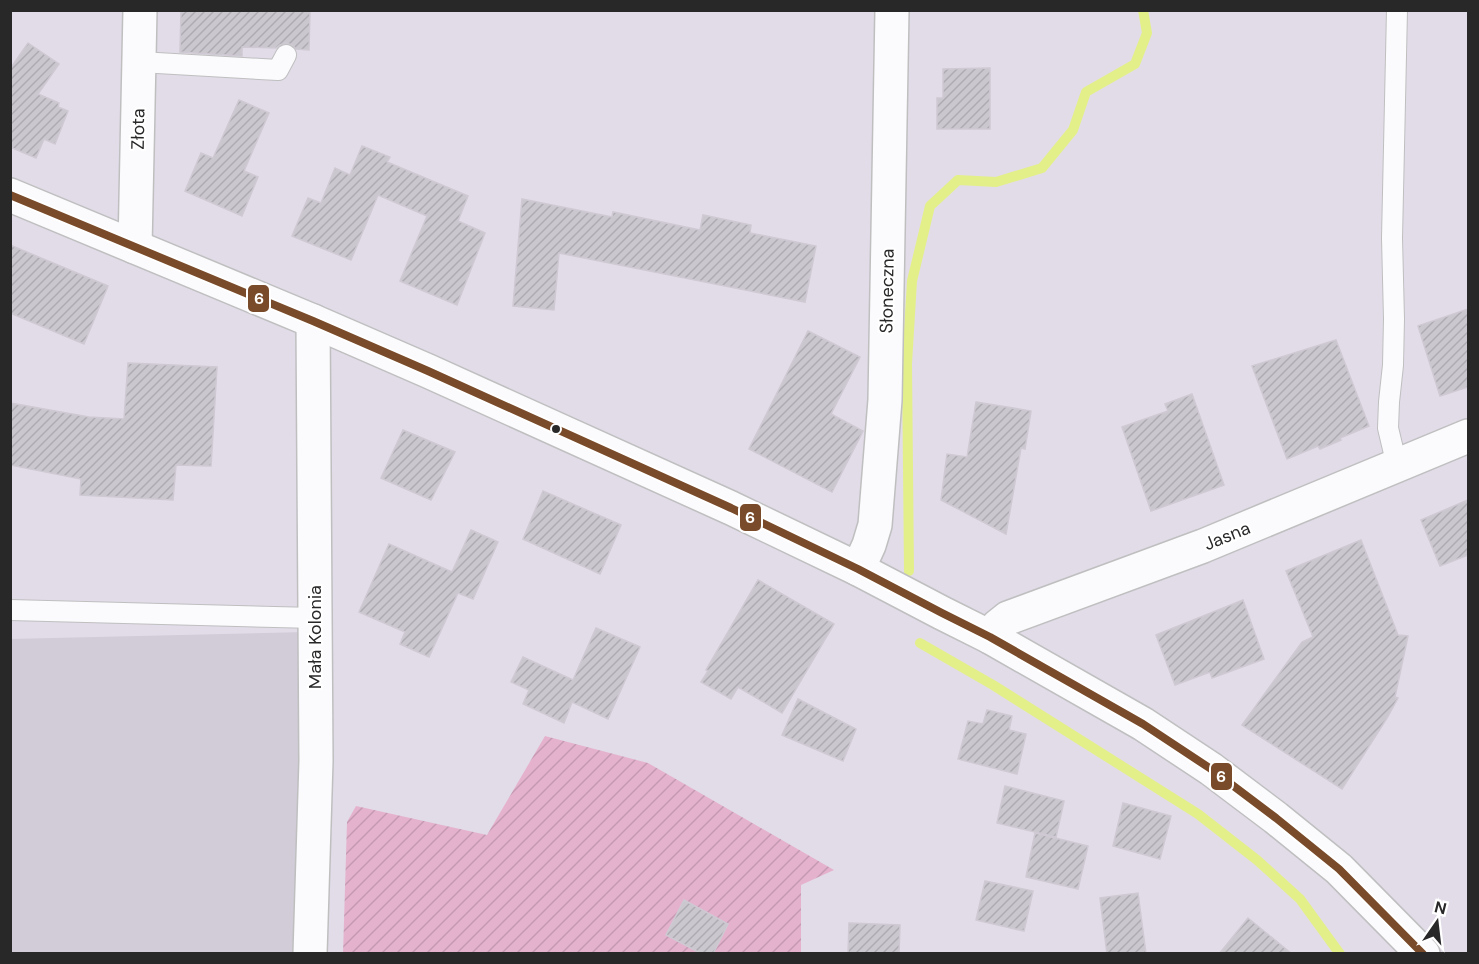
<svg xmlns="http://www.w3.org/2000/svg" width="1479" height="964" viewBox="0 0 1479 964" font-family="'DM Sans',sans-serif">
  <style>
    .garden { fill: url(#garden-furrows) }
    .plaza { fill: #d1ccd7 }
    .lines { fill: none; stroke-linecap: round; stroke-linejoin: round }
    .stream { stroke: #e3f089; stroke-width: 10 }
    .building { fill: url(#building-hatch); stroke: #cec9d2; stroke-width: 1.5 }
    .lane-casing { stroke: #bfbfc0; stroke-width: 22 }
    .street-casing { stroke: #bfbfc0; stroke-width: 36 }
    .secondary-casing { stroke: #bfbfc0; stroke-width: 36 }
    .lane { stroke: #fbfafc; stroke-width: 20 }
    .street { stroke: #fbfafc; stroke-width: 33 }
    .secondary { stroke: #fbfafc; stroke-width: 33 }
    .bus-1-casing { stroke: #fff; stroke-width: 12 }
    .bus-1 { stroke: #7a4b2a; stroke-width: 8 }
    .bus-dot { fill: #282828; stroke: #fff; stroke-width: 2 }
    .labels { text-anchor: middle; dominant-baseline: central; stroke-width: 4.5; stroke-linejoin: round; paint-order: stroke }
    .street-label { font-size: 18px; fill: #282828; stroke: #fff }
    .line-badge { stroke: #fff; stroke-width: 2 }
    .badge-label { font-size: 16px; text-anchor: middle; font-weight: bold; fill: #fff }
  </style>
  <defs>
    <pattern id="garden-furrows" width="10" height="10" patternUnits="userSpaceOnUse" patternTransform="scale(1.5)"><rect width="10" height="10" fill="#e5b2ce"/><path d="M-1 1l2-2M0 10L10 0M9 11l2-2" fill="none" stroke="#c499b1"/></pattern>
    <pattern id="building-hatch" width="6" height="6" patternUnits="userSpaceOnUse" patternTransform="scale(1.5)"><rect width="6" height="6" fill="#cbc7cf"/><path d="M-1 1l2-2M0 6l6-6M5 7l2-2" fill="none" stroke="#aeabb2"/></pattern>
  </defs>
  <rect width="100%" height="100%" fill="#e2dce8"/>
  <!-- garden -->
  <path class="garden" d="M545,736L648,763L834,870L801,885V953L343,954L347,822L356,806L487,835Z"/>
  <!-- plaza -->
  <path class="plaza" d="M305,632L294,953H11L10,639Z"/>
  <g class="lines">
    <!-- stream -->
    <g class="stream">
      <path d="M909,571L907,364L912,281L930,206L958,180L996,182L1042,168L1073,130L1086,92L1135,64L1147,33L1143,10"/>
      <path d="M920,643L993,685L1198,814L1257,860L1300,899L1340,954"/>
    </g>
  </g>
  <!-- building -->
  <g class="building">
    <path d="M181,10H310L309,50L296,49L292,45L286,43L280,45L276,48L242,47V56L180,52Z"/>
    <path d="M28,43L59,64L38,94L59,103L58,107L68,111L55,144L44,139L36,158L10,147V69Z"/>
    <path d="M990,68V129H937V98H943V69Z"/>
    <path d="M239,100L269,113L244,171L258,177L242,216L185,191L201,153L213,158Z"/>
    <path d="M362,146L390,157L387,162L468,196L458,221L485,233L457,305L400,281L427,216L378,195L351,260L292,236L308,198L321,203L335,168L350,175Z"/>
    <path d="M522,199L612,217L613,212L700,230L703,215L751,225L750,233L816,246L805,302L559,253L554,310L513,306Z"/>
    <path d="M10,245L108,286L84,344L10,313Z"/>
    <path d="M1468,309V387L1440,396L1418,326Z"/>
    <path d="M808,331L860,357L831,414L863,431L832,492L749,449Z"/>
    <path d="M1336,340L1369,426L1340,438L1341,440L1320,449L1318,446L1287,459L1252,366Z"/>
    <path d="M128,363L217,367L211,466L176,465L173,500L80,495L81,479L10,465V403L89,417L124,419Z"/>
    <path d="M1192,394L1224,485L1151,511L1122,427L1168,411L1165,404Z"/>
    <path d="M976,402L1031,411L1025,449L1021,448L1006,534L941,500L947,454L967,457Z"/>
    <path d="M403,430L455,452L431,500L381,478Z"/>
    <path d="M543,491L621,525L600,574L523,539Z"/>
    <path d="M1468,500V555L1440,566L1421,520Z"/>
    <path d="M471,530L498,542L473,599L458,593L429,657L400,644L405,632L359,612L389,544L452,572Z"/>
    <path d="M1361,540L1398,635L1408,636L1395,697L1398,698L1387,718L1342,789L1242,725L1302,642L1313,637L1286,571Z"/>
    <path d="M758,580L834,624L782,713L738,687L731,699L701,682L708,671L706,670Z"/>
    <path d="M1243,600L1264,659L1212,678L1210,672L1175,685L1156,635Z"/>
    <path d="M596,628L640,647L608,719L572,702L564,723L523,704L529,690L511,682L523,657L573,680Z"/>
    <path d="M798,699L856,729L843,761L782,735Z"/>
    <path d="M987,710L1012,716L1009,730L1026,734L1017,774L958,759L968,721L983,724Z"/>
    <path d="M1005,786L1064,801L1056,837L997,823Z"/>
    <path d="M1123,803L1171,816L1160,859L1113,846Z"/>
    <path d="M1035,833L1088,846L1078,889L1026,877Z"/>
    <path d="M985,881L1033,891L1024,931L976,920Z"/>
    <path d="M1138,893L1146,954H1107L1100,898Z"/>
    <path d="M684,900L728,924L713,954H702L666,935Z"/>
    <path d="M1248,918L1292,954H1219Z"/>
    <path d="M849,923L900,925L899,954H848Z"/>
  </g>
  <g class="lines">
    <defs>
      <g id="lane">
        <path d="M1397,10L1392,238L1394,319L1393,365L1389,402L1388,428L1397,466"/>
        <path d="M140,62L278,70L286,55"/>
        <path d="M10,610L315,618"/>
      </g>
      <g id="street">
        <path d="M135,247L140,10"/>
        <path d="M858,569L869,545L875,525L885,400L892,10"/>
        <path d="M990,637L998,626L1008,618L1203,546L1468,436"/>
        <path d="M310,954L316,761L313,321"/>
      </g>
      <path id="secondary" d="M10,195L313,321L428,371L731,508L858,569L942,613L990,637L1143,724L1211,769L1276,818L1339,869L1423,954"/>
    </defs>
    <!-- lane casing -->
    <use href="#lane" class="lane-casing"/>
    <!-- street casing -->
    <use href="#street" class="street-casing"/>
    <!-- secondary casing -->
    <use href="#secondary" class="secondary-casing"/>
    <!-- lane -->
    <use href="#lane" class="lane"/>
    <!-- street -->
    <use href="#street" class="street"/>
    <!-- secondary -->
    <use href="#secondary" class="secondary"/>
    <defs>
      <path id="bus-1" d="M10,195L313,321L428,371L731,508L858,569L942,613L990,637L1143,724L1211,769L1276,818L1339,869L1423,954"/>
    </defs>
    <!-- bus-1 casing -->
    <use href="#bus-1" class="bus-1-casing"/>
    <!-- bus-1 -->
    <use href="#bus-1" class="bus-1"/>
  </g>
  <!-- markers -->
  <circle class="bus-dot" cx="556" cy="429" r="5"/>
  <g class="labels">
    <!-- street labels -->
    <g class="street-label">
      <text transform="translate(138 129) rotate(-89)">Złota</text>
      <text transform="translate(887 291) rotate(-89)">Słoneczna</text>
      <text transform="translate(1227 536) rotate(-22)">Jasna</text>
      <text transform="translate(315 637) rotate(-90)">Mała Kolonia</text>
    </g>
  </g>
  <g class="line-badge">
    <rect x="247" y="284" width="23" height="29" rx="6" fill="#7a4b2a"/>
    <rect x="739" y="503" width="23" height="29" rx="6" fill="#7a4b2a"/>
    <rect x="1210" y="762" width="23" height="29" rx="6" fill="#7a4b2a"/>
  </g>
  <g class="badge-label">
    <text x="259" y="304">6</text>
    <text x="750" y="523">6</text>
    <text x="1221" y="782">6</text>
  </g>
  <!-- border -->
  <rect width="1479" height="964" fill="none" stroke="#282828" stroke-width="24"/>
  <!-- north arrow -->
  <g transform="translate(1437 922) rotate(14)" stroke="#ffffff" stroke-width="4.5" paint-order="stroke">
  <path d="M0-4.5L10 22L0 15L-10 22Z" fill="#282828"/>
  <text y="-9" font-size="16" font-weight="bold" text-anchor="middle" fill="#282828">N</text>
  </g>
</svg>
